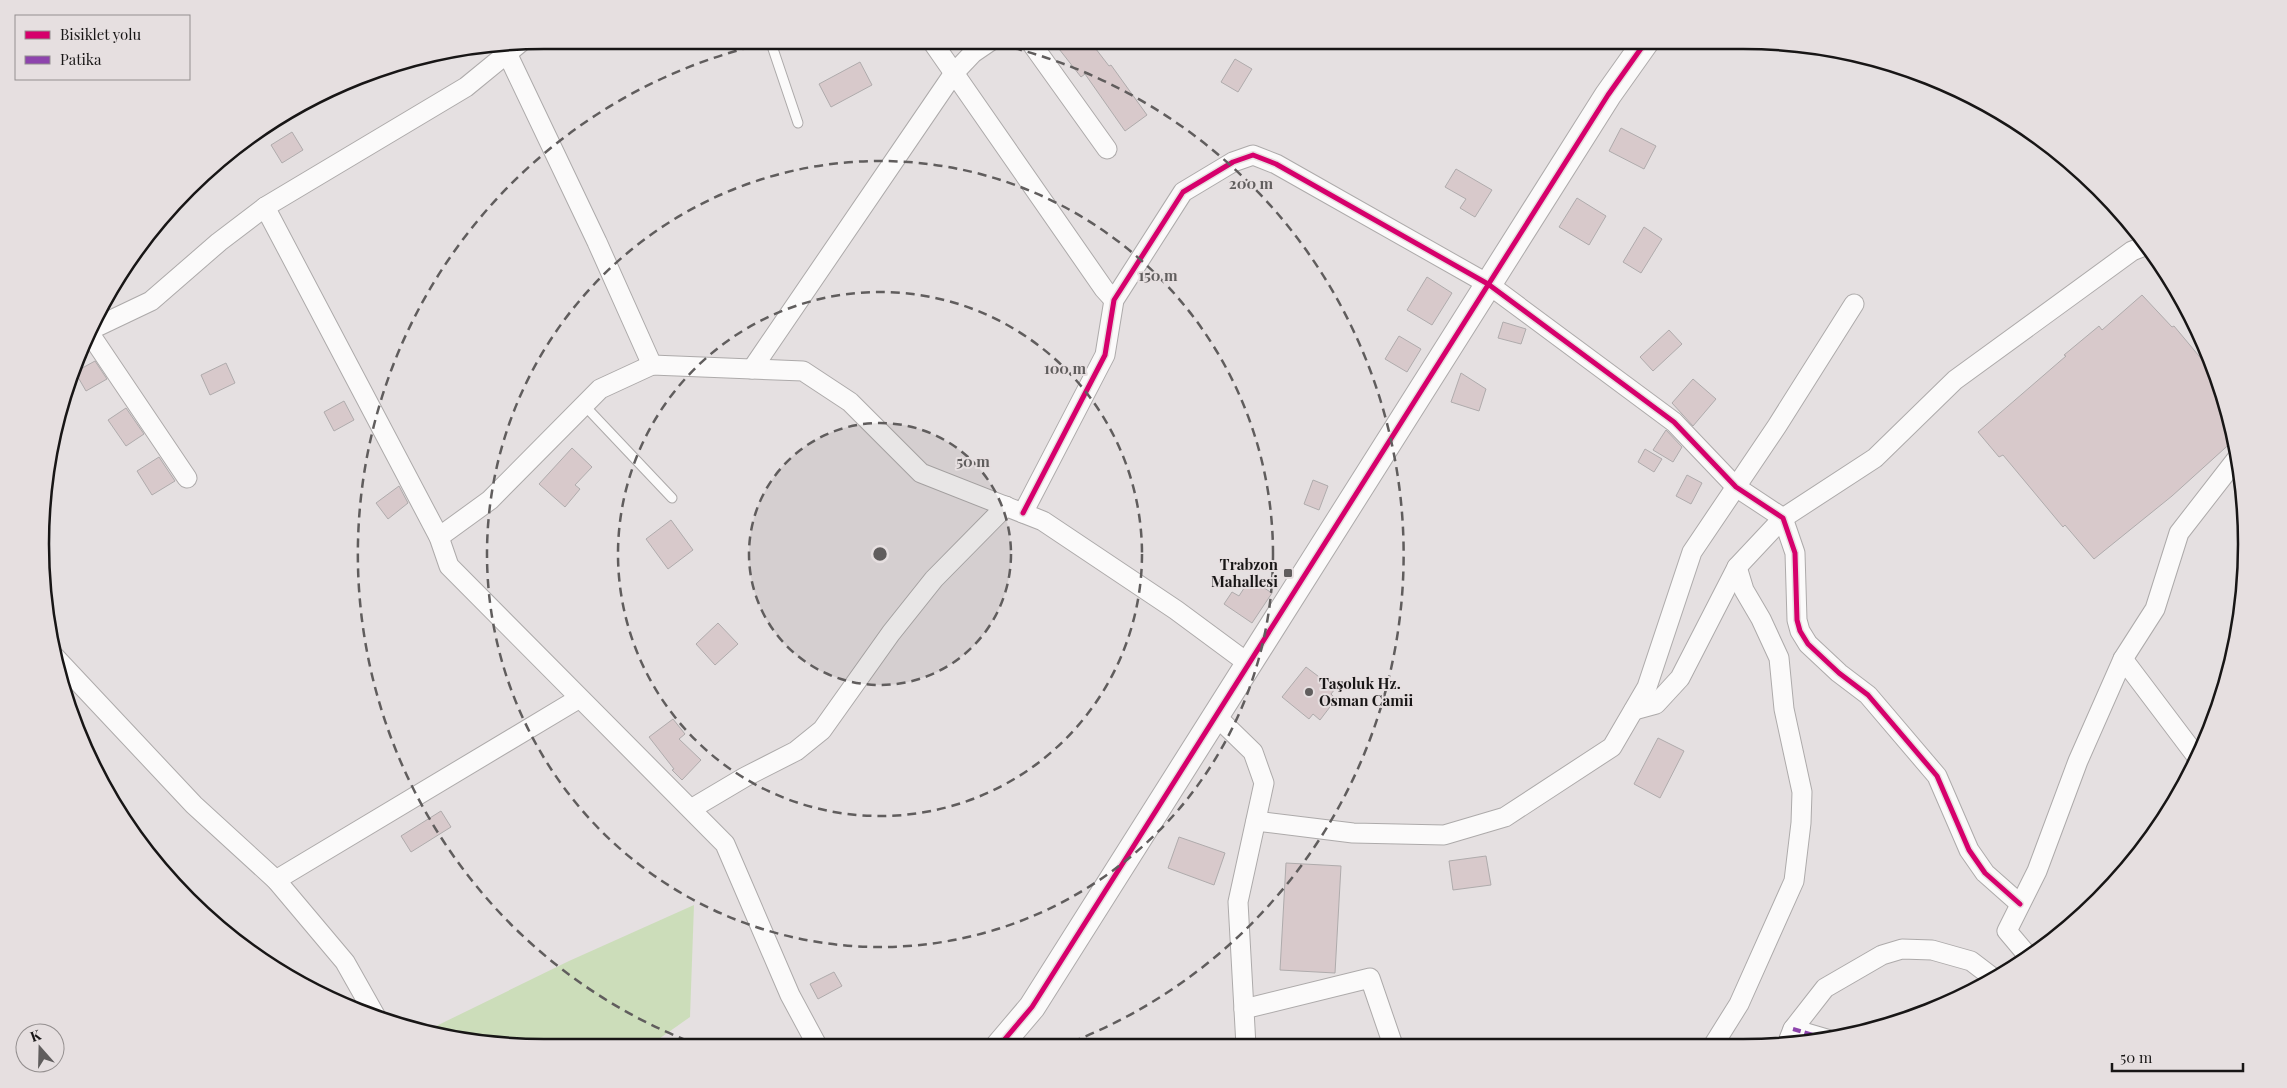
<svg xmlns="http://www.w3.org/2000/svg" width="2287" height="1088" viewBox="0 0 2287 1088" font-family="'Playfair Display',serif">
  <style>
    .green { fill: #ccddba }
    .building { fill: #d8c9cb; stroke: #afabac }
    .lines { fill: none; stroke-linecap: round; stroke-linejoin: round }
    .lane-casing { stroke: #adaaaa; stroke-width: 11 }
    .street-casing { stroke: #adaaaa; stroke-width: 21 }
    .secondary-casing { stroke: #adaaaa; stroke-width: 28 }
    .lane { stroke: #fbfafa; stroke-width: 9 }
    .street { stroke: #fbfafa; stroke-width: 19 }
    .secondary { stroke: #fbfafa; stroke-width: 26 }
    .quiet { stroke: #8e44ad; stroke-width: 4; stroke-dasharray: 8 4; stroke-linecap: butt }
    .cycleway-casing { stroke: #e6dfe0; stroke-width: 8 }
    .cycleway { stroke: #d6006c; stroke-width: 5 }
    .ring { fill: none; stroke: #605d5d; stroke-width: 2.5; stroke-dasharray: 9 6 }
    .poi-dot { fill: #605d5d; stroke: #e6dfe0; stroke-width: 2 }
    .labels { text-anchor: middle; dominant-baseline: central; stroke-width: 4; stroke-linejoin: round; paint-order: stroke }
    .poi-label { font-size: 15px; font-weight: bold; fill: #181616; stroke: #e6dfe0; text-anchor: end }
    .rim { fill: none; stroke: #181616; stroke-width: 2.5 }
    .centre { fill: #605d5d; stroke: #e6dfe0; stroke-width: 2.5 }
    .ring-label { font-size: 15px; text-anchor: middle; font-weight: bold; fill: #605d5d; stroke: #e6dfe0; stroke-width: 4; stroke-linejoin: round; paint-order: stroke }
  </style>
  <rect width="100%" height="100%" fill="#e5e0e1"/>
  <!-- green -->
  <path class="green" d="M694,905L690,1017L646,1048H544L445,1038L424,1032L569,961Z"/>
  <!-- building -->
  <g class="building">
    <path d="M1052,40H1089L1109,66L1111,65L1147,115L1125,131L1085,74L1081,77Z"/>
    <path d="M1235,59L1252,69L1238,92L1221,82Z"/>
    <path d="M860,62L872,85L831,107L819,84Z"/>
    <path d="M1621,128L1656,146L1644,169L1609,151Z"/>
    <path d="M292,132L303,150L282,163L271,145Z"/>
    <path d="M1456,169L1492,190L1475,217L1460,208L1466,199L1445,187Z"/>
    <path d="M1577,198L1606,216L1589,245L1559,227Z"/>
    <path d="M1644,227L1662,239L1641,273L1623,262Z"/>
    <path d="M1427,277L1452,293L1432,325L1407,310Z"/>
    <path d="M2142,295L2172,327L2174,326L2204,362L2207,360L2214,369L2235,439L2172,496L2094,559L2065,525L2063,527L2003,455L1999,457L1978,432L2066,356L2064,355L2099,326L2102,330Z"/>
    <path d="M1503,322L1526,329L1521,344L1498,338Z"/>
    <path d="M1669,330L1682,344L1653,371L1640,357Z"/>
    <path d="M1399,336L1421,349L1407,372L1385,359Z"/>
    <path d="M95,361L107,379L86,391L75,372Z"/>
    <path d="M226,363L235,383L210,395L201,375Z"/>
    <path d="M1461,373L1486,389L1479,411L1451,402Z"/>
    <path d="M1693,379L1716,399L1693,426L1672,403Z"/>
    <path d="M344,401L354,420L334,431L324,412Z"/>
    <path d="M126,408L144,434L126,446L108,420Z"/>
    <path d="M1666,430L1682,447L1673,462L1653,450Z"/>
    <path d="M572,448L592,467L575,485L580,489L565,507L539,484Z"/>
    <path d="M1645,449L1662,459L1654,472L1638,462Z"/>
    <path d="M159,457L175,481L152,495L137,471Z"/>
    <path d="M1687,475L1702,483L1691,504L1676,496Z"/>
    <path d="M1313,480L1328,486L1319,510L1304,504Z"/>
    <path d="M399,486L408,503L388,519L376,503Z"/>
    <path d="M671,520L693,550L668,569L646,539Z"/>
    <path d="M1250,579L1272,593L1252,623L1224,604L1232,592L1239,596Z"/>
    <path d="M718,623L738,644L715,665L696,644Z"/>
    <path d="M1306,667L1335,689L1331,694L1336,699L1320,720L1313,714L1309,719L1282,697Z"/>
    <path d="M673,719L685,734L679,739L701,760L682,780L672,770L674,769L649,737Z"/>
    <path d="M1658,738L1684,751L1660,798L1634,784Z"/>
    <path d="M441,811L451,827L411,852L401,836Z"/>
    <path d="M1179,837L1225,853L1214,885L1168,868Z"/>
    <path d="M1486,856L1491,885L1453,890L1449,861Z"/>
    <path d="M1286,863L1341,866L1335,973L1280,970Z"/>
    <path d="M834,972L842,986L818,999L810,984Z"/>
  </g>
  <g class="lines">
    <defs>
      <g id="lane">
        <path d="M770,40L798,123"/>
        <path d="M584,405L672,498"/>
      </g>
      <g id="street">
        <path d="M931,40L1104,289L1114,300"/>
        <path d="M1029,40L1107,149"/>
        <path d="M507,53L597,242L652,365"/>
        <path d="M265,207L439,537L449,566L725,844L790,995L818,1047"/>
        <path d="M752,369L954,73L973,53L992,40"/>
        <path d="M187,478L88,331L151,301L219,242L265,207L466,87L521,42"/>
        <path d="M1023,513L1105,355L1114,300L1183,192L1233,162L1253,155L1276,164L1488,284L1674,422L1736,487L1783,518L1795,553L1797,620L1800,631L1808,644L1839,673L1868,695L1937,776L1969,850L1985,873L2020,904"/>
        <path d="M439,537L490,500L600,389L652,365L803,371L850,402L921,473L1043,521L1176,610L1249,664"/>
        <path d="M55,657L194,805L276,880L345,962L376,1017"/>
        <path d="M2123,659L2197,757"/>
        <path d="M1634,710L1656,704L1680,678L1737,567L1783,518L1875,458L1955,380L2132,251L2147,245"/>
        <path d="M1216,716L1253,752L1264,783L1238,902L1246,1046"/>
        <path d="M691,809L745,777L796,751L822,730L891,633L934,579L1006,506"/>
        <path d="M1256,821L1353,833L1444,835L1505,817L1612,747L1647,687L1692,552L1777,426L1854,304"/>
        <path d="M276,880L578,699"/>
        <path d="M2028,956L2007,931L2037,871L2078,761L2123,659L2155,609L2179,533L2238,457"/>
        <path d="M1244,1009L1370,978L1393,1045"/>
        <path d="M1793,1029L1827,1039"/>
        <path d="M1714,1044L1739,1004L1794,881L1801,823L1802,792L1784,709L1779,658L1761,619L1744,590L1737,567"/>
        <path d="M1787,1044L1793,1029L1825,988L1882,955L1902,949L1932,950L1971,961L1992,977"/>
      </g>
      <path id="secondary" d="M999,1046L1032,1007L1608,95L1647,40"/>
    </defs>
    <!-- lane casing -->
    <use href="#lane" class="lane-casing"/>
    <!-- street casing -->
    <use href="#street" class="street-casing"/>
    <!-- secondary casing -->
    <use href="#secondary" class="secondary-casing"/>
    <!-- lane -->
    <use href="#lane" class="lane"/>
    <!-- street -->
    <use href="#street" class="street"/>
    <!-- secondary -->
    <use href="#secondary" class="secondary"/>
    <!-- quiet -->
    <path class="quiet" d="M1793,1029L1827,1039"/>
    <defs>
      <g id="cycleway">
        <path d="M1023,513L1105,355L1114,300L1183,192L1233,162L1253,155L1276,164L1488,284L1674,422L1736,487L1783,518L1795,553L1797,620L1800,631L1808,644L1839,673L1868,695L1937,776L1969,850L1985,873L2020,904"/>
        <path d="M999,1046L1032,1007L1608,95L1647,40"/>
      </g>
    </defs>
    <!-- cycleway casing -->
    <use href="#cycleway" class="cycleway-casing"/>
    <!-- cycleway -->
    <use href="#cycleway" class="cycleway"/>
  </g>
  <!-- distance rings -->
  <circle cx="880" cy="554" r="131" fill="#605d5d" fill-opacity=".12"/>
  <g class="ring">
    <circle cx="880" cy="554" r="131"/>
    <circle cx="880" cy="554" r="262"/>
    <circle cx="880" cy="554" r="393"/>
    <path d="M701 1046A524 524 0 0 1 776 41M984 41A524 524 0 0 1 1064 1045"/>
  </g>
  <!-- markers -->
  <g class="poi-dot">
    <rect x="1283" y="568" width="10" height="10" rx="2.5"/>
    <circle cx="1309" cy="692" r="5"/>
  </g>
  <g class="labels">
    <!-- poi labels -->
    <g class="poi-label">
      <text x="1278" y="564">Trabzon<tspan x="1278" dy="17">Mahallesi</tspan></text>
      <text x="1319" y="683" text-anchor="start">Taşoluk Hz.<tspan x="1319" dy="17">Osman Camii</tspan></text>
    </g>
  </g>
  <!-- crop -->
  <path d="M0 0H2287V1088H0ZM544 49H1743A495 495 0 0 1 2238 544V544A495 495 0 0 1 1743 1039H544A495 495 0 0 1 49 544V544A495 495 0 0 1 544 49Z" fill="#e6dfe0" fill-rule="evenodd"/>
  <path class="rim" d="M544 49H1743A495 495 0 0 1 2238 544V544A495 495 0 0 1 1743 1039H544A495 495 0 0 1 49 544V544A495 495 0 0 1 544 49Z"/>
  <circle cx="880" cy="554" r="8" class="centre"/>
  <g class="ring-label">
    <text x="1251" y="189">200 m</text>
    <text x="1158" y="281">150 m</text>
    <text x="1065" y="374">100 m</text>
    <text x="973" y="467">50 m</text>
  </g>
  <!-- legend -->
  <rect x="15" y="15" width="175" height="65" fill="#e6dfe0" stroke="#948f8f"/>
  <rect x="25" y="31" width="25" height="8" fill="#d6006c" stroke="#948f8f"/>
  <text x="60" y="40" font-size="15" fill="#181616">Bisiklet yolu</text>
  <rect x="25" y="56" width="25" height="8" fill="#8e44ad" stroke="#948f8f"/>
  <text x="60" y="65" font-size="15" fill="#181616">Patika</text>
  <!-- north arrow -->
  <g transform="translate(40 1048) rotate(340)"><circle r="24" fill="#e6dfe0" stroke="#948f8f"/>
  <path d="M0-4L9 19L0 12L-9 19Z" fill="#605d5d"/>
  <text y="-8" font-size="14" font-weight="bold" text-anchor="middle" fill="#181616">K</text>
  </g>
  <!-- scale -->
  <path d="M2112 1063v8h131v-8" fill="none" stroke="#181616" stroke-width="2.5"/>
  <text x="2120" y="1063" font-size="15" fill="#181616" stroke="#e6dfe0" stroke-width="4" paint-order="stroke">50 m</text>
</svg>
